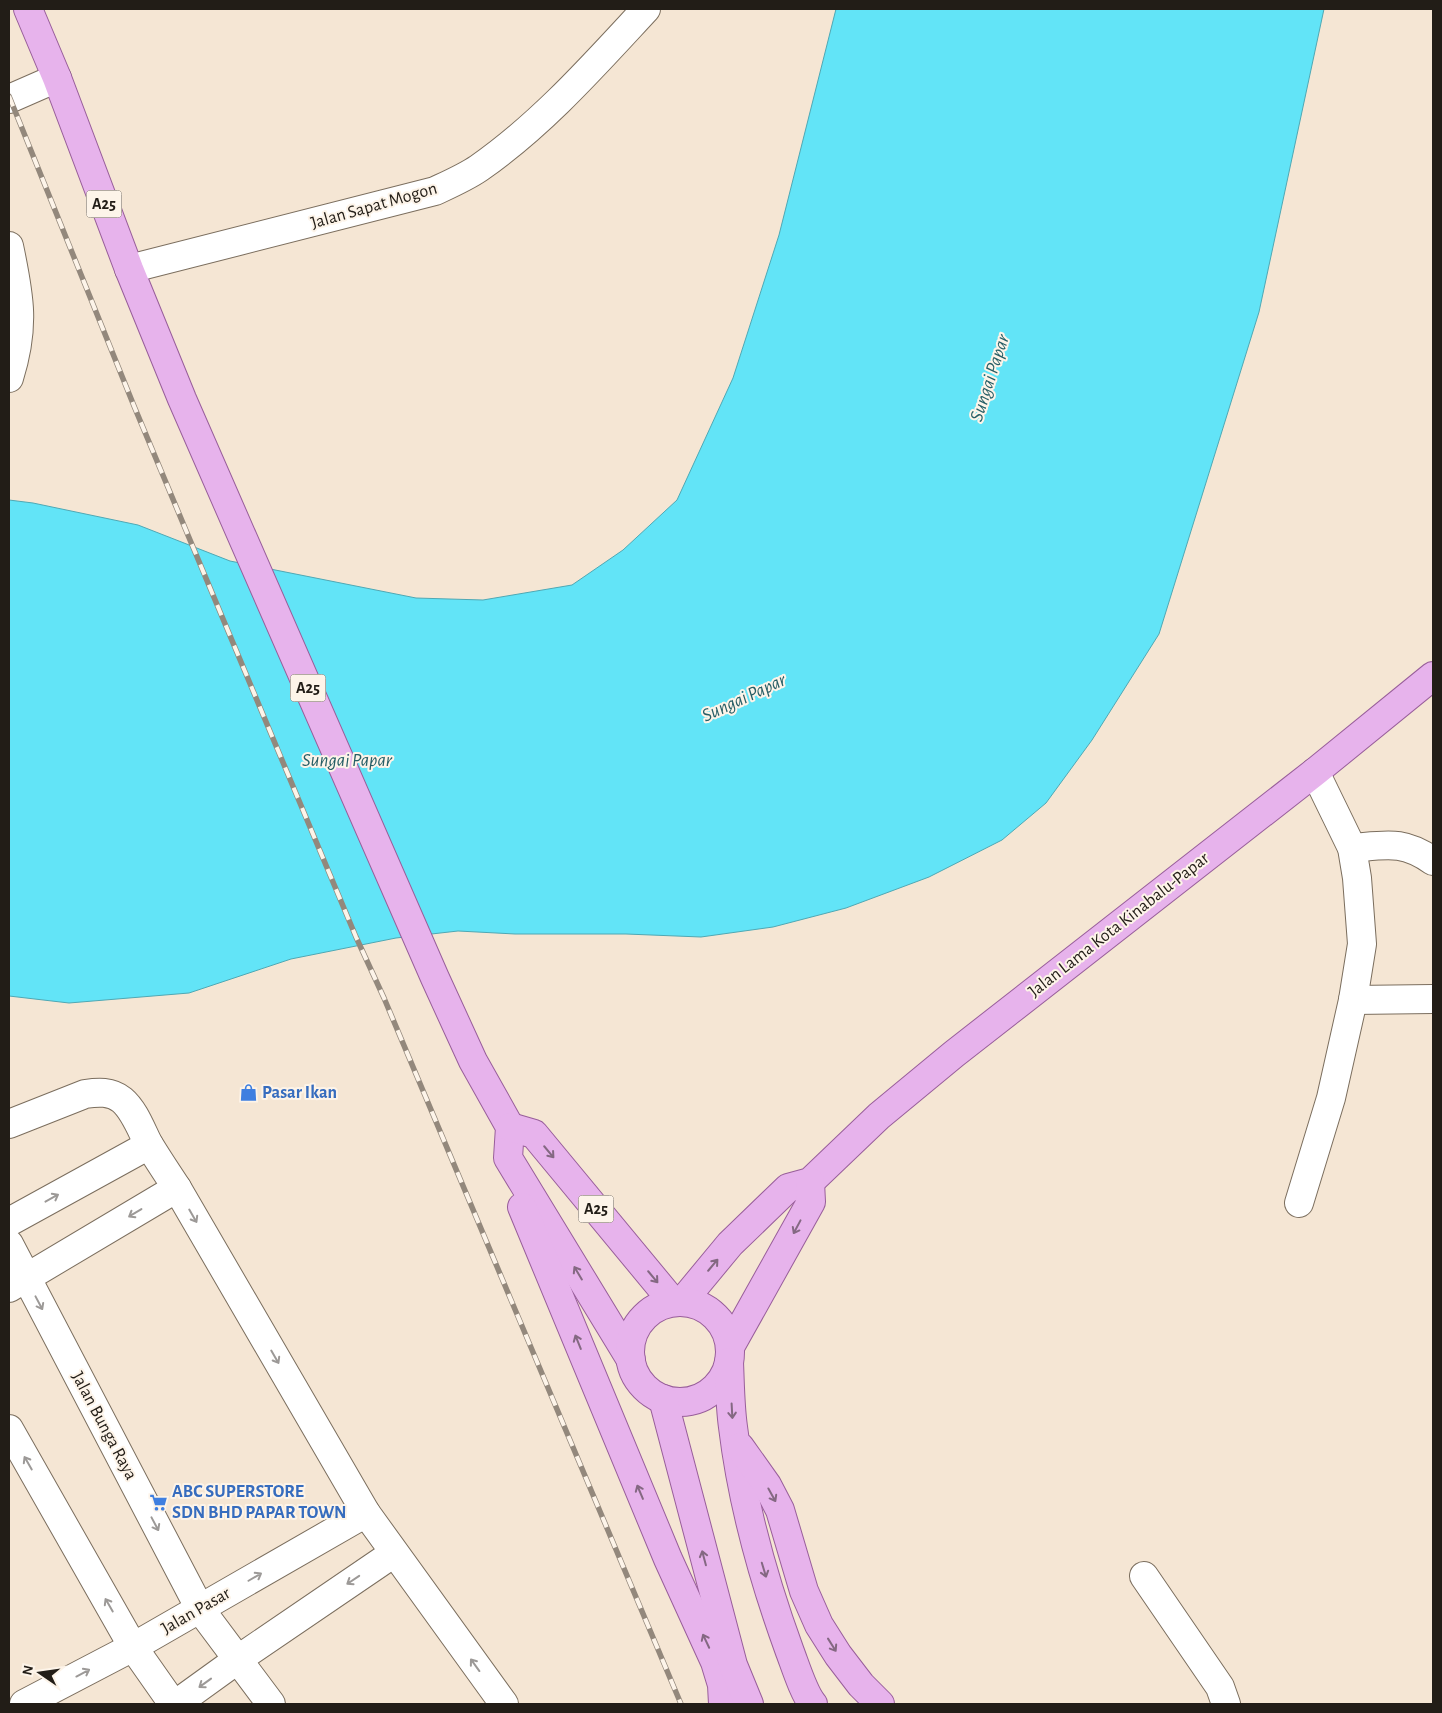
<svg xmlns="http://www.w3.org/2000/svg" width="1442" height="1713" viewBox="0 0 1442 1713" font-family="'Alegreya Sans',sans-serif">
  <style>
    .water { fill: #62e4f7; stroke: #4fa8b4 }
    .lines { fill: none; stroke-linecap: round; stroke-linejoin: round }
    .minor-casing { stroke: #7b6e5e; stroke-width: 30 }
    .major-casing { stroke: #985e9a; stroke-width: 30 }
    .minor { stroke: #fff; stroke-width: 28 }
    .major { stroke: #e7b3ec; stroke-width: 28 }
    .rail-casing { stroke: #93887c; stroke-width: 5.5 }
    .rail { stroke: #fdf4e9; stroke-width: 4; stroke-dasharray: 11; stroke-linecap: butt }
    .oneway { stroke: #846882 }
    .oneway2 { stroke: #9c9997 }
    .labels { text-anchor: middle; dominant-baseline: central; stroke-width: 4; stroke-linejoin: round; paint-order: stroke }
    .shield { fill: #fdf4e9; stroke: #645e56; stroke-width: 1 }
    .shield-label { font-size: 16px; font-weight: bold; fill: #221d17 }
    .street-label { font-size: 18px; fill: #221d17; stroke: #fdf4e9 }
    .shop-label { font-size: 18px; font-weight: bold; fill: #366cbe; stroke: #fdf4e9; text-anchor: start }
    .water-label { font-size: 19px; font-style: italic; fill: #275e66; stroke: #fdf4e9 }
  </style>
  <rect width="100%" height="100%" fill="#f5e6d4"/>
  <!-- water -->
  <path class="water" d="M836,9H1324L1259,312L1159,634L1092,740L1046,803L1002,840L929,877L846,908L773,927L701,937L626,934H515L458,931L396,938L291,959L189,993L69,1003L9,996V500L33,503L138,525L230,561L416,598L483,600L572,585L623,550L677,500L733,378L779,235Z"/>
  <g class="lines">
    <defs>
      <g id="minor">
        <path d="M9,99L57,78"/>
        <path d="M9,246C20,298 25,327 9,378"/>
        <path d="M129,269L435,191C450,184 466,177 479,168C542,124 594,65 646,9"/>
        <path d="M1352,848C1387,845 1403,840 1433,861"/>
        <path d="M1353,1000L1433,999"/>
        <path d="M9,1124L85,1094C98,1092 111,1091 122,1100C134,1110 141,1129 148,1143C157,1158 167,1173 177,1188L366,1513L504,1704"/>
        <path d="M1299,1203L1331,1098L1353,1000L1362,944L1357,878L1352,848L1315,772"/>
        <path d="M9,1222L149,1145"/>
        <path d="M9,1244L200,1609L271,1704"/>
        <path d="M9,1288L177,1188"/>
        <path d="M9,1429L133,1647L173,1704"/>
        <path d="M1144,1576L1220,1687L1226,1704"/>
        <path d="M24,1704L133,1647L366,1513"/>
        <path d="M176,1704L237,1660L394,1553"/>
      </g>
      <g id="major">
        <path d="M28,9L57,78L129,269L182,399L435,978L473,1061L510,1127L508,1158L631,1360"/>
        <path d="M510,1127L534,1134L673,1302"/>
        <path d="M522,1207L668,1559L715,1662L722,1685L723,1704"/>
        <path d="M682,1302L730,1244L788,1188L810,1182L879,1116L954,1054L1315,772L1433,676"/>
        <circle cx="680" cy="1352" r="50"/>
        <path d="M730,1347L811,1202L810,1182"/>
        <path d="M729,1362C730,1384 730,1406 733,1427C742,1502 764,1581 790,1652C795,1665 804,1694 813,1704"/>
        <path d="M663,1399L733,1665L749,1704"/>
        <path d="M740,1447L767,1485L780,1510L804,1591L819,1625L838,1655L861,1685L880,1704"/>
      </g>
    </defs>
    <!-- minor casing -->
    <use href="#minor" class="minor-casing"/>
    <!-- major casing -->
    <use href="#major" class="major-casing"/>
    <!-- minor -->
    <use href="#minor" class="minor"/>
    <!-- major -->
    <use href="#major" class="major"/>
    <defs>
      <path id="rail" d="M9,96L134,406L356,937L384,998L681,1704"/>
    </defs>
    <!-- rail casing -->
    <use href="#rail" class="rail-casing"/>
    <!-- rail -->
    <use href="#rail" class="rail"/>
  </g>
  <!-- one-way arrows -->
  <defs><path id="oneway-shaft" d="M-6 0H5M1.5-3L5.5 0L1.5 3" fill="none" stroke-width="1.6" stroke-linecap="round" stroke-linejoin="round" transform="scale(1.25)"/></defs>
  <g class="oneway">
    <use href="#oneway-shaft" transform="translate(549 1152) rotate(50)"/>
    <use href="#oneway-shaft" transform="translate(797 1227) rotate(118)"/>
    <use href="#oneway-shaft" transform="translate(713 1265) rotate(-50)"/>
    <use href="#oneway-shaft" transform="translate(578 1273) rotate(-121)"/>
    <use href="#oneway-shaft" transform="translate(653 1277) rotate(50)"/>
    <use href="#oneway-shaft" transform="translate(578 1342) rotate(-112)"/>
    <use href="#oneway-shaft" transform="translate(732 1411) rotate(87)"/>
    <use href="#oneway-shaft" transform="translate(640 1492) rotate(-113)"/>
    <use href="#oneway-shaft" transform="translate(772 1495) rotate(61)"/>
    <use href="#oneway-shaft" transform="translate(704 1558) rotate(-105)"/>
    <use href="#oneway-shaft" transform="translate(764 1570) rotate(73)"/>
    <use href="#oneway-shaft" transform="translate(706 1641) rotate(-115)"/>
    <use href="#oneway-shaft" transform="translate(832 1645) rotate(58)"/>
  </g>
  <g class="oneway2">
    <use href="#oneway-shaft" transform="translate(52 1198) rotate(-29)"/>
    <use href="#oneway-shaft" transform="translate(135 1213) rotate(149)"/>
    <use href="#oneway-shaft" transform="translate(193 1216) rotate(60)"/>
    <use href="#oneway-shaft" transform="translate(39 1303) rotate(62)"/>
    <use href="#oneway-shaft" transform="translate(275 1357) rotate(60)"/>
    <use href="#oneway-shaft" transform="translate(28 1463) rotate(-120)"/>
    <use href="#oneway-shaft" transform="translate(155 1524) rotate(62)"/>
    <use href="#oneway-shaft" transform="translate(255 1577) rotate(-30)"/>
    <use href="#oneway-shaft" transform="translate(353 1580) rotate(146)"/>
    <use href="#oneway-shaft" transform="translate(109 1605) rotate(-120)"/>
    <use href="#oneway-shaft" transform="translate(475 1665) rotate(-126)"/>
    <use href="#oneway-shaft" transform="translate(83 1673) rotate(-28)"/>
    <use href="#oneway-shaft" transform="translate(205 1683) rotate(144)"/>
  </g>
  <!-- icons -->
  <defs>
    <symbol id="shop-bare" viewBox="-9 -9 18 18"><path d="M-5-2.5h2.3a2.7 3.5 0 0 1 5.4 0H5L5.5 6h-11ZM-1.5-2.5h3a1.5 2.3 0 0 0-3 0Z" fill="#3f7fe0" stroke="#fdf4e9" stroke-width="2.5" paint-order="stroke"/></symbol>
    <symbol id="supermarket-bare" viewBox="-9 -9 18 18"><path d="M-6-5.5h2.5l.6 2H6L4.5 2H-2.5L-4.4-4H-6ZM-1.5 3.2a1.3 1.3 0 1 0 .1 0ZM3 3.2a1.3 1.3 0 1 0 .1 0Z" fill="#3f7fe0" stroke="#fdf4e9" stroke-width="2.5" paint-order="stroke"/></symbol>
  </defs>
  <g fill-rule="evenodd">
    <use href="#shop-bare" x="236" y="1080" width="25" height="25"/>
    <use href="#supermarket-bare" x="146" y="1490" width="25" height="25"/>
  </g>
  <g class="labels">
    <!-- shield labels -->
    <g class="shield">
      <rect x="86.5" y="190.5" width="35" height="27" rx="4"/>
      <rect x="290.5" y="674.5" width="35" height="27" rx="4"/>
      <rect x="578.5" y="1195.5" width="35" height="27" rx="4"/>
    </g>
    <g class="shield-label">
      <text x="104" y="204">A25</text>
      <text x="308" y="688">A25</text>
      <text x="596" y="1209">A25</text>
    </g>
    <!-- street labels -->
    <g class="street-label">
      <text transform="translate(374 206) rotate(-16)">Jalan Sapat Mogon</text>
      <text transform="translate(1119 925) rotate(-38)">Jalan Lama Kota Kinabalu-Papar</text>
      <text transform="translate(104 1426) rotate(62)">Jalan Bunga Raya</text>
      <text transform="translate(196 1611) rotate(-30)">Jalan Pasar</text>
    </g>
    <!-- shop labels -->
    <g class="shop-label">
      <text x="262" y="1093">Pasar Ikan</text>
      <text x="172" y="1492">ABC SUPERSTORE<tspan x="172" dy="21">SDN BHD PAPAR TOWN</tspan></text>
    </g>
    <!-- water labels -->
    <g class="water-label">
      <text transform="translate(990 378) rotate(-72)">Sungai Papar</text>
      <text transform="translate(744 698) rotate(-25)">Sungai Papar</text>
      <text x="347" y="760">Sungai Papar</text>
    </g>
  </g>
  <!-- border -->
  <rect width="1442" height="1713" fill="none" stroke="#221d17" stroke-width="20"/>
  <!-- north arrow -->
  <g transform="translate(40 1673) rotate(283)" stroke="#fdf4e9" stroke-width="4" paint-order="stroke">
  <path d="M0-4L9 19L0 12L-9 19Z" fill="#221d17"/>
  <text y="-8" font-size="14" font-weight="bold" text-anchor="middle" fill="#221d17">N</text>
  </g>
</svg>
